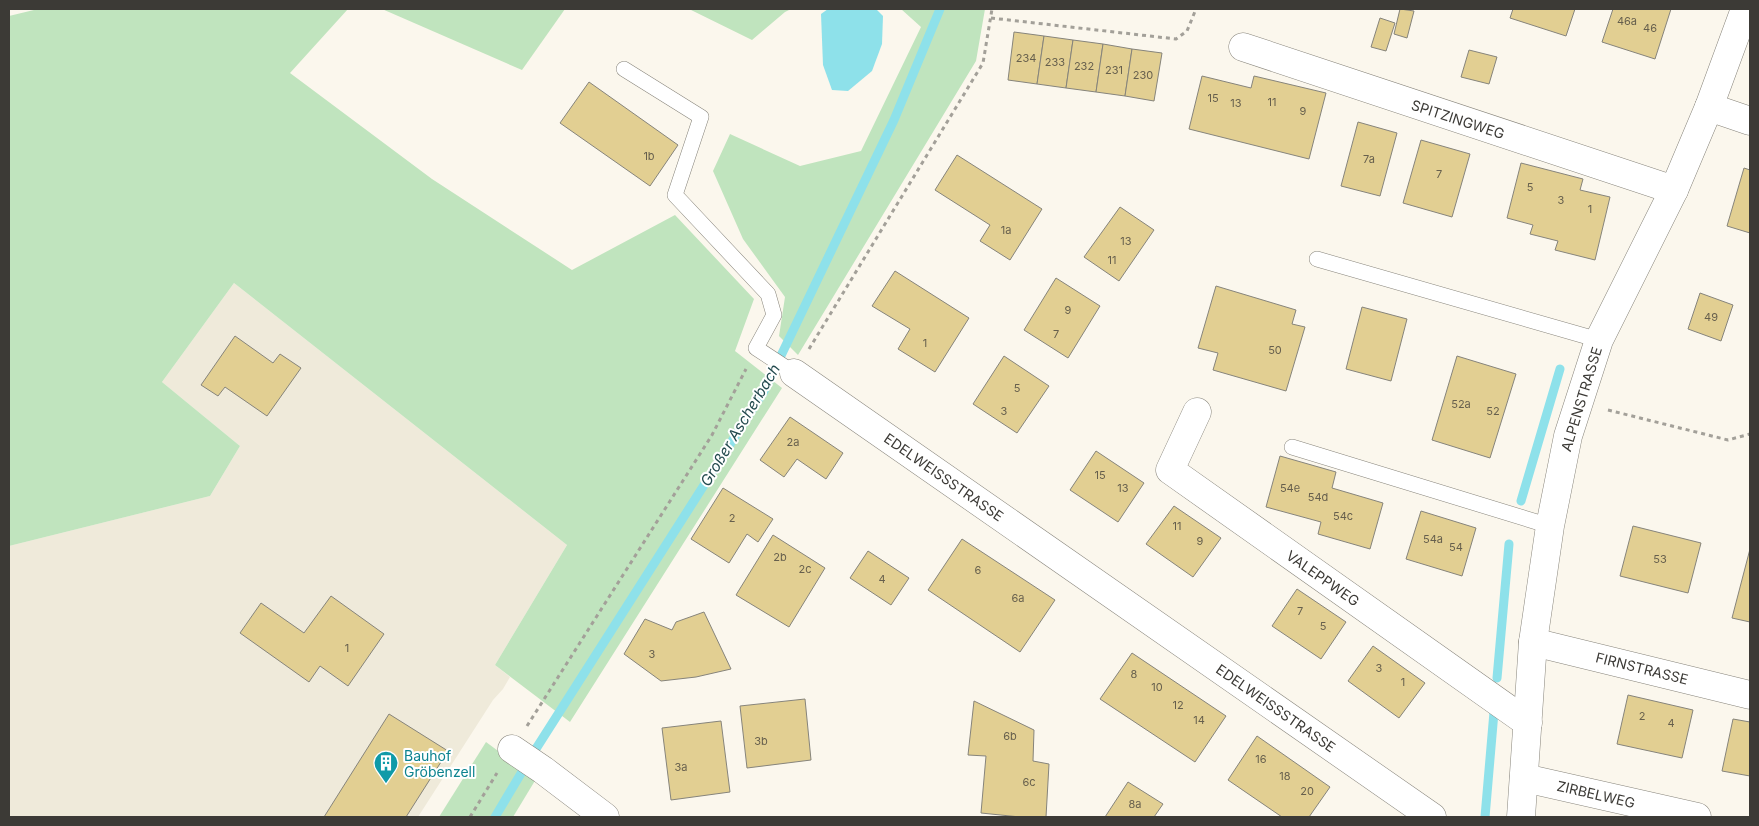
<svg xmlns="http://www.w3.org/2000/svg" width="1759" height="826" viewBox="0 0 1759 826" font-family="Inter,sans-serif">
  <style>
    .built { fill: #efeada }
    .green { fill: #c0e4be }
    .water { fill: #8ee1ea }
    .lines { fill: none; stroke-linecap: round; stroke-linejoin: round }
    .stream { stroke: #8ee1ea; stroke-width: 9 }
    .building { fill: #e2cf92; stroke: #86847b }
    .service-casing { stroke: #88857c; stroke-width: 16 }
    .minor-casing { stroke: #88857c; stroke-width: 29 }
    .path { stroke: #a3a099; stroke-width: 3; stroke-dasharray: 4 4; stroke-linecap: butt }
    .service { stroke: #fff; stroke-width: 15 }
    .minor { stroke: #fff; stroke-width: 28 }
    .labels { text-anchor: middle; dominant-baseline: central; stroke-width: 4; stroke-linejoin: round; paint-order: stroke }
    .number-label { font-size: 11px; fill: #665f4d }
    .street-label { font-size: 14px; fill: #3c3a36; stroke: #fff }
    .culture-label { font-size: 14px; fill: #0d838f; stroke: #fff; text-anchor: start }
    .water-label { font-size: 15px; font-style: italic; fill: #234a4e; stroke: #fff }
  </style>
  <rect width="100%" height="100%" fill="#fbf7ed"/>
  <!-- built -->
  <path class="built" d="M234,283L567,545L495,665L510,677L503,689L493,700L418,817H9V546L210,496L240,446L162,382Z"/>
  <!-- green -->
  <g class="green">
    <path d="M38,9H348L290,73L432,179L572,270L675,215L754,299L735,351L782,388L570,722L495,665L567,545L234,283L162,382L240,446L210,496L9,546V16Z"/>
    <path d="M382,9H565L522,70Z"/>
    <path d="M689,9H791L785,12L752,40Z"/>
    <path d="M901,9H985L976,61L798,355L779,336L785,297L743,239L713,171L730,134L800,166L861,151L921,27Z"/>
    <path d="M486,742L536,779L513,817H439Z"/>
  </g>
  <!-- water -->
  <path class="water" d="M828,9H876L883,16L882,44L872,71L848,91L832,90L823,65L821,14Z"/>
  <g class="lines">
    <!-- stream -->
    <g class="stream">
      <path d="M1521,501L1560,369"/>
      <path d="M1497,678L1509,544"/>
      <path d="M495,817L532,755L764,391L894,120L940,9"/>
      <path d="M1485,817L1494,712"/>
    </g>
  </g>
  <!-- building -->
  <g class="building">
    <path d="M1400,9L1414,11L1407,38L1394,34Z"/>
    <path d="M1513,9H1575L1566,36L1510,18Z"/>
    <path d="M1613,9H1671L1655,59L1602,42Z"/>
    <path d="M1380,18L1395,23L1386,51L1371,47Z"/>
    <path d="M1014,32L1044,36L1037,84L1008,80Z"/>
    <path d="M1044,36L1073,40L1066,88L1037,84Z"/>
    <path d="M1073,40L1103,44L1096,92L1066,88Z"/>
    <path d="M1103,44L1132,49L1125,96L1096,92Z"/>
    <path d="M1132,49L1162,53L1154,101L1125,96Z"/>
    <path d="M1469,50L1497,57L1489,84L1461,77Z"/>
    <path d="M1202,76L1251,88L1254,76L1326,93L1309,159L1189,129Z"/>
    <path d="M589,82L678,145L650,186L560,123Z"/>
    <path d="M1358,122L1397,133L1380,196L1341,186Z"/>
    <path d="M1421,140L1470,154L1452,217L1403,203Z"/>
    <path d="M957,155L1042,209L1010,260L980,241L990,225L935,190Z"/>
    <path d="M1521,163L1583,179L1580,190L1610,197L1595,260L1555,250L1558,241L1530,234L1533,225L1507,218Z"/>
    <path d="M1744,168L1750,170V233L1727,226Z"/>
    <path d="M1120,207L1154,230L1119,281L1084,257Z"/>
    <path d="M895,271L969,318L935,372L898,349L910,329L872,306Z"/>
    <path d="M1056,278L1100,306L1068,358L1024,330Z"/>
    <path d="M1216,286L1296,310L1292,324L1305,327L1286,391L1213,370L1218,353L1198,348Z"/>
    <path d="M1700,293L1733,305L1721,341L1688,329Z"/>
    <path d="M1362,307L1407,319L1391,381L1346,369Z"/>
    <path d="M235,336L273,363L280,354L301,368L267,416L225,387L218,396L201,385Z"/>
    <path d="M1004,356L1049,386L1017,433L973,404Z"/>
    <path d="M1457,356L1516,374L1490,458L1432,440Z"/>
    <path d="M790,417L843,453L826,479L797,459L784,477L760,460Z"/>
    <path d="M1096,451L1144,483L1118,522L1070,490Z"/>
    <path d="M1280,456L1336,472L1332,488L1383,503L1370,549L1318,534L1321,522L1266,507Z"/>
    <path d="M723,488L773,519L758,542L747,534L729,563L691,539Z"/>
    <path d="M1174,506L1221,538L1193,577L1146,544Z"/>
    <path d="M1421,511L1476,528L1462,576L1406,559Z"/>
    <path d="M1633,526L1701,543L1688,593L1620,576Z"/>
    <path d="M773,535L825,568L789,627L736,595Z"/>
    <path d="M962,539L1055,600L1020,652L928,590Z"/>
    <path d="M1750,549V622L1732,618Z"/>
    <path d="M868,551L909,578L891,605L850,578Z"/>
    <path d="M1297,589L1346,622L1321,659L1272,626Z"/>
    <path d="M331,596L384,634L348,686L320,666L309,682L240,633L261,603L304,633Z"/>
    <path d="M704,612L731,669L696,677L661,681L624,654L645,619L672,630L676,622Z"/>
    <path d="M1373,646L1425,683L1399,718L1348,681Z"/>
    <path d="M1132,653L1226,716L1195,762L1100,699Z"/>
    <path d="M1628,695L1693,710L1682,758L1617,744Z"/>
    <path d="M805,699L811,760L747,768L740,706Z"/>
    <path d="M974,701L1034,730L1033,761L1049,764L1046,817H1020L981,813L986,756L968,755Z"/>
    <path d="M389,714L448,751L406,817H324Z"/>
    <path d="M1733,719L1750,722V776L1722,771Z"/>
    <path d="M721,721L730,792L671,800L662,728Z"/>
    <path d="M1257,736L1330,787L1309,817H1282L1228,780Z"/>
    <path d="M1128,782L1163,804L1154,817H1105Z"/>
  </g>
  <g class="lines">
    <defs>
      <g id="service">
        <path d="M624,69L701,117L675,195L768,294L774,315L756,348L794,373"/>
        <path d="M1317,259L1599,340"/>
        <path d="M1292,447L1550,526"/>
      </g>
      <g id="minor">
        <path d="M1243,47L1674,190"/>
        <path d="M1709,107L1750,121"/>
        <path d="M794,373L1432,817"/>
        <path d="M1197,412L1170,470L1528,723"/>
        <path d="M1533,642L1750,695"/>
        <path d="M512,749L543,770L605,817"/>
        <path d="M1524,778L1697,817"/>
        <path d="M1521,817L1533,642L1550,526L1568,436L1599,340L1674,190L1709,107L1745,9"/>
      </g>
    </defs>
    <!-- service casing -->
    <use href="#service" class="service-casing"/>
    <!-- minor casing -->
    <use href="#minor" class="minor-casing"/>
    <!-- path -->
    <g class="path">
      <path d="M991,18L1176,39L1187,31L1196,9"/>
      <path d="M809,349L983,63L992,9"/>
      <path d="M1608,410L1728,440L1750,434"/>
      <path d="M527,726L712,435L746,369"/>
      <path d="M470,817L497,773"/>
    </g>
    <!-- service -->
    <use href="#service" class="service"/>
    <!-- minor -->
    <use href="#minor" class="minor"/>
  </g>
  <!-- icons -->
  <defs>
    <symbol id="building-pin" viewBox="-11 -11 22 30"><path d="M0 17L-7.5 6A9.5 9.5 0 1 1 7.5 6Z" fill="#0f9aa8" stroke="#fff"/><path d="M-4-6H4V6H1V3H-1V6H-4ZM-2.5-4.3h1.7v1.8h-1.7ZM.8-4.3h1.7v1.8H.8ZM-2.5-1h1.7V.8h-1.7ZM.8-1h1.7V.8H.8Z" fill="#fff"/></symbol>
  </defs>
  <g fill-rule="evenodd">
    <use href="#building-pin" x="372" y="749" width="28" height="38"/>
  </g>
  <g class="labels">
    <!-- number labels -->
    <g class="number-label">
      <text x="1627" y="21">46a</text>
      <text x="1650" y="28">46</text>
      <text x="1026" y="58">234</text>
      <text x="1055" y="62">233</text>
      <text x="1084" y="66">232</text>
      <text x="1114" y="70">231</text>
      <text x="1143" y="75">230</text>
      <text x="1213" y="98">15</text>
      <text x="1272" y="102">11</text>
      <text x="1236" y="103">13</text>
      <text x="1303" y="111">9</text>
      <text x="649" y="156">1b</text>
      <text x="1369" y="159">7a</text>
      <text x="1439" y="174">7</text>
      <text x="1530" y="187">5</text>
      <text x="1561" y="200">3</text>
      <text x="1590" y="209">1</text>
      <text x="1006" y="230">1a</text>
      <text x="1126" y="241">13</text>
      <text x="1112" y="260">11</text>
      <text x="1068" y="310">9</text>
      <text x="1711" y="317">49</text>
      <text x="1056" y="334">7</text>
      <text x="925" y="343">1</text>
      <text x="1275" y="350">50</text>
      <text x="1017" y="388">5</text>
      <text x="1461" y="404">52a</text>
      <text x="1004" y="411">3</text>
      <text x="1493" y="411">52</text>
      <text x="793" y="442">2a</text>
      <text x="1100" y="475">15</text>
      <text x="1123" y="488">13</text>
      <text x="1290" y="488">54e</text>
      <text x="1318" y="497">54d</text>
      <text x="1343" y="516">54c</text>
      <text x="732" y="518">2</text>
      <text x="1177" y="526">11</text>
      <text x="1433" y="539">54a</text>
      <text x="1200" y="541">9</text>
      <text x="1456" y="547">54</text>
      <text x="780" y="557">2b</text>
      <text x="1660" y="559">53</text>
      <text x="805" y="569">2c</text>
      <text x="978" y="570">6</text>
      <text x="882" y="579">4</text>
      <text x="1018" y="598">6a</text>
      <text x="1300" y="611">7</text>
      <text x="1323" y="626">5</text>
      <text x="347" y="648">1</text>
      <text x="652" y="654">3</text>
      <text x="1379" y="668">3</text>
      <text x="1134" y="674">8</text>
      <text x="1403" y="682">1</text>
      <text x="1157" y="687">10</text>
      <text x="1178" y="705">12</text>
      <text x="1642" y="716">2</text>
      <text x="1199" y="720">14</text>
      <text x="1671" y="723">4</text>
      <text x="1010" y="736">6b</text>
      <text x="761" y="741">3b</text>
      <text x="1261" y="759">16</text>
      <text x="681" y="767">3a</text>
      <text x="1285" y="776">18</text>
      <text x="1029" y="782">6c</text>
      <text x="1307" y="791">20</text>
      <text x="1135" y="804">8a</text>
    </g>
    <!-- street labels -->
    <g class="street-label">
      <text transform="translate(1458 119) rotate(18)">SPITZINGWEG</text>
      <text transform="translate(1581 399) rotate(-73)">ALPENSTRASSE</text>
      <text transform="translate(944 477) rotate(35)">EDELWEISSSTRASSE</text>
      <text transform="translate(1323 578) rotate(35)">VALEPPWEG</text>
      <text transform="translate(1642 668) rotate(14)">FIRNSTRASSE</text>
      <text transform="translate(1276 708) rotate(35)">EDELWEISSSTRASSE</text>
      <text transform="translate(1596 794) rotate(13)">ZIRBELWEG</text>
    </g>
    <!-- culture labels -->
    <g class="culture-label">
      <text x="404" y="755">Bauhof<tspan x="404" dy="16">Gröbenzell</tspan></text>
    </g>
    <!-- water labels -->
    <g class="water-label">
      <text transform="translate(740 425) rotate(-59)">Großer Ascherbach</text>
    </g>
  </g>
  <!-- border -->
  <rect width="1759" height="826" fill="none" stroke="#3c3a36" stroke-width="20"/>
</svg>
